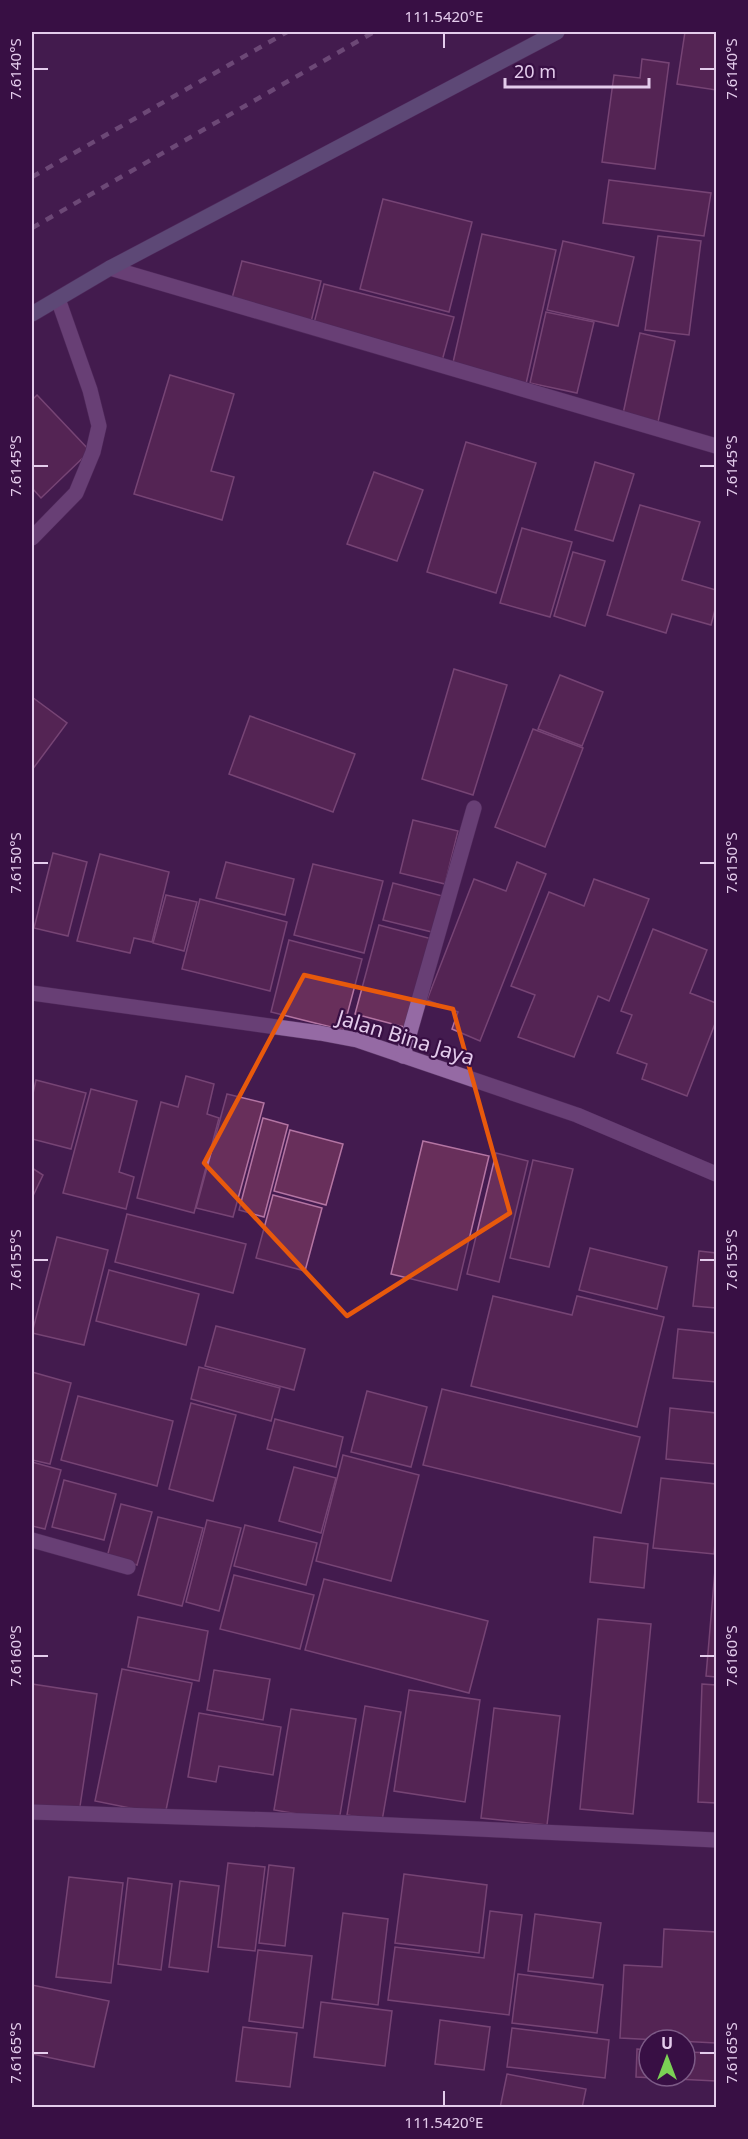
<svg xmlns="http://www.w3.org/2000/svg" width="748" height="2139" viewBox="0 0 748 2139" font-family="'Noto Sans',sans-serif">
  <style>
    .building { fill: #682f5b; stroke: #b475a3; stroke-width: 1.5 }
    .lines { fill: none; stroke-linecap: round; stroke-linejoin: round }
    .minor-casing { stroke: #5d3968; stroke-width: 16 }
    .secondary-casing { stroke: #5d3968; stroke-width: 16 }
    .minor { stroke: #956aa4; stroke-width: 15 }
    .secondary { stroke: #7c7ea7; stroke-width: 15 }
    .rail { stroke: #9d7ea6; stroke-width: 4.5; stroke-dasharray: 8 8; stroke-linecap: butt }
    .marked { fill: none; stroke: #e8590c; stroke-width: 4.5; stroke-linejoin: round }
    .ticks { fill: none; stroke: #e4ccec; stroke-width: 2 }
    .labels { text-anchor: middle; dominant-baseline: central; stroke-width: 4.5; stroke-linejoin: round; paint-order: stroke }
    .street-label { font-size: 21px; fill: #e4ccec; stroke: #380f44 }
    .neatline { fill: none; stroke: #e4ccec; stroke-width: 2 }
    .ticks-label { font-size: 15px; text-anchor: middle; fill: #e4ccec }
  </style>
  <rect width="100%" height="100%" fill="#431b4f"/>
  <!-- building -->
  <g class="building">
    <path d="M685,32H716V90L677,84Z"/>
    <path d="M642,59L669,63L655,169L602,162L614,75L640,78Z"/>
    <path d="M609,180L711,193L704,236L603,223Z"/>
    <path d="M383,199L472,222L449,312L360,289Z"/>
    <path d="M482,234L556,250L526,384L452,367Z"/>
    <path d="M658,236L701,241L689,335L645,330Z"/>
    <path d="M563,241L634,257L618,326L547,310Z"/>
    <path d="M242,261L321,281L311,322L231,302Z"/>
    <path d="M324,284L454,317L442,361L313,327Z"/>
    <path d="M546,312L594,322L577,393L530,383Z"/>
    <path d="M640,333L675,341L658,422L623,414Z"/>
    <path d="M170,375L234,394L211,471L234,477L222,520L134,494Z"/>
    <path d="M37,395L90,451L41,498L32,488V400Z"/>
    <path d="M466,442L536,463L496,593L427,572Z"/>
    <path d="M595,462L634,474L613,541L575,530Z"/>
    <path d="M374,472L423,490L397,561L347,544Z"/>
    <path d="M640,505L700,522L682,580L716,590V606L711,625L672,614L666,633L607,615Z"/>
    <path d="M522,528L572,542L550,617L500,603Z"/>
    <path d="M573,552L605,561L585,626L554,616Z"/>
    <path d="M454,669L507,685L473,795L422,779Z"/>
    <path d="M560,675L603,692L582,746L538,729Z"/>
    <path d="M32,697L67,723L32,770Z"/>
    <path d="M250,716L355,754L333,812L229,774Z"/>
    <path d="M533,729L583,748L545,847L495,827Z"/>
    <path d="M413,820L458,831L445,884L400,873Z"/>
    <path d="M53,853L87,862L68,936L34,928Z"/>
    <path d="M100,854L169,872L152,942L134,938L130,953L77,941Z"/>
    <path d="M226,862L294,879L285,915L216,898Z"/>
    <path d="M517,862L546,874L480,1041L452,1029L458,1012L427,1000L474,879L506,891Z"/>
    <path d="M313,864L383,881L364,953L294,935Z"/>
    <path d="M594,879L649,899L609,1001L598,996L574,1057L518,1037L535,995L511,986L549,892L584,906Z"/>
    <path d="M393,883L446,897L436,933L383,920Z"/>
    <path d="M166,895L197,902L184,951L153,943Z"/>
    <path d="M200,899L287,922L270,991L182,969Z"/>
    <path d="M379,925L432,939L408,1028L355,1014Z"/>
    <path d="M653,929L707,950L690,993L716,1003V1021L687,1096L642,1079L647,1064L617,1053L632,1015L621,1011Z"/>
    <path d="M289,940L362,959L343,1030L271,1012Z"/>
    <path d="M186,1076L214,1084L207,1114L219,1118L194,1213L137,1198L161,1102L178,1107Z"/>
    <path d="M36,1080L86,1093L71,1149L32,1139V1098Z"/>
    <path d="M91,1089L137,1101L119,1172L134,1177L126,1209L63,1193Z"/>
    <path d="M227,1094L264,1103L233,1217L196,1208Z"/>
    <path d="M263,1118L288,1125L264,1217L239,1210Z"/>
    <path d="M290,1130L343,1144L326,1205L274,1191Z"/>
    <path d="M423,1141L489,1156L457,1290L391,1274Z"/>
    <path d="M496,1153L528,1161L499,1282L467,1274Z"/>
    <path d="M533,1160L573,1169L549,1267L510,1258Z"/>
    <path d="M32,1168L43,1175L32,1198Z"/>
    <path d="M273,1195L322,1208L305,1271L256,1258Z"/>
    <path d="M127,1214L246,1244L233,1293L115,1262Z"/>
    <path d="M57,1237L108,1250L84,1345L32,1333Z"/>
    <path d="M590,1248L667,1267L657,1309L579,1290Z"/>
    <path d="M699,1251L716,1253V1308L693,1306Z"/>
    <path d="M109,1270L199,1294L186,1345L96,1321Z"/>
    <path d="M493,1296L572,1315L577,1296L664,1317L637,1427L471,1386Z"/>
    <path d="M216,1326L305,1349L294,1390L205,1366Z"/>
    <path d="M678,1329L716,1333V1382L673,1378Z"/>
    <path d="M199,1367L280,1388L271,1421L191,1399Z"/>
    <path d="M32,1372L71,1383L50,1464L32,1460Z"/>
    <path d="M442,1389L640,1437L621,1513L423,1465Z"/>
    <path d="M367,1391L427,1407L411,1467L351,1452Z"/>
    <path d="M78,1396L173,1421L157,1486L61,1460Z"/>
    <path d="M191,1403L236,1415L213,1501L169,1489Z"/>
    <path d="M670,1408L716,1413V1464L666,1459Z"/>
    <path d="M275,1419L343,1437L336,1467L267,1449Z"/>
    <path d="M343,1455L419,1475L391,1581L316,1561Z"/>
    <path d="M32,1462L61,1470L45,1529L32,1526Z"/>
    <path d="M294,1467L336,1478L321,1533L279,1521Z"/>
    <path d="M661,1478L716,1484V1532L714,1554L653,1548Z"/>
    <path d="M64,1480L116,1494L104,1540L52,1527Z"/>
    <path d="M121,1504L152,1512L137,1565L107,1557Z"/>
    <path d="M158,1517L203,1528L182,1606L138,1595Z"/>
    <path d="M207,1520L241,1528L219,1611L186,1602Z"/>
    <path d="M245,1525L317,1543L306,1585L234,1566Z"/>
    <path d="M594,1537L648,1544L644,1588L590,1582Z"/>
    <path d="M715,1570H716V1677L706,1676Z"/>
    <path d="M234,1575L314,1595L300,1649L220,1629Z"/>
    <path d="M324,1579L488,1621L469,1693L305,1650Z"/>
    <path d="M138,1617L208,1631L199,1681L128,1667Z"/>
    <path d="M598,1619L651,1624L633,1814L580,1809Z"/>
    <path d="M122,1669L192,1683L165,1815L95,1801Z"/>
    <path d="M214,1670L270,1679L263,1720L207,1710Z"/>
    <path d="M32,1684L97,1694L79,1813L32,1805Z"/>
    <path d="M702,1684L716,1685V1803L698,1802Z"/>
    <path d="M409,1690L480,1700L465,1802L394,1791Z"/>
    <path d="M365,1706L401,1712L382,1821L347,1815Z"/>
    <path d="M494,1708L560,1716L547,1825L481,1818Z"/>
    <path d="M291,1709L356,1719L339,1821L274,1810Z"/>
    <path d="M199,1713L281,1727L273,1775L219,1766L216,1782L188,1777Z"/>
    <path d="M228,1863L265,1867L255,1951L218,1947Z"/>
    <path d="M269,1865L294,1868L285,1946L259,1943Z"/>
    <path d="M404,1874L487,1885L479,1953L395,1943Z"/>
    <path d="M69,1877L123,1883L111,1983L56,1977Z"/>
    <path d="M128,1878L172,1884L161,1970L118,1964Z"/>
    <path d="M180,1881L219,1886L208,1972L169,1967Z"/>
    <path d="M490,1911L522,1915L509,2015L388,2000L395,1947L484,1958Z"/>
    <path d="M343,1913L388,1919L378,2005L332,1999Z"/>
    <path d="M535,1914L601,1923L593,1978L528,1971Z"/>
    <path d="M664,1929L716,1932V2043L620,2038L624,1965L662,1967Z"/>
    <path d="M258,1950L312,1956L303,2028L249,2021Z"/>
    <path d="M518,1974L603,1985L597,2033L512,2023Z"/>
    <path d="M32,1985L109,2001L94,2067L32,2054Z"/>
    <path d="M321,2002L392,2011L385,2066L314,2057Z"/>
    <path d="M440,2020L490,2027L484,2070L435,2064Z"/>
    <path d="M243,2027L297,2033L290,2087L236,2081Z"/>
    <path d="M512,2028L609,2040L605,2078L507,2067Z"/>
    <path d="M637,2049L649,2050V2076H685V2052L716,2053V2081L636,2077Z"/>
    <path d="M507,2074L586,2089L582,2108H500Z"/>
  </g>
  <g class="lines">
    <defs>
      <g id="minor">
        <path d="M110,268L716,446"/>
        <path d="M32,538L76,493L93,452L99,426L90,390L58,299"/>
        <path d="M32,993L320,1033L357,1040L577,1115L716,1174"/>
        <path d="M403,1056L474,808"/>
        <path d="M32,1540L128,1567"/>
        <path d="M32,1812L305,1821L716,1840"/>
      </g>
      <path id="secondary" d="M32,314L110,268L557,32"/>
    </defs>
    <!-- minor casing -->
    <use href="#minor" class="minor-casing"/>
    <!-- secondary casing -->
    <use href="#secondary" class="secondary-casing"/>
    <!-- minor -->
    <use href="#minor" class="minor"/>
    <!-- secondary -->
    <use href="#secondary" class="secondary"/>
    <!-- rail -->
    <g class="rail">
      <path d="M32,177L287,32"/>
      <path d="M32,228L374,32"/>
    </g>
  </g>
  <!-- marked area -->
  <path d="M0 0H748V2139H0ZM304,975L453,1009L510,1213L347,1316L204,1163Z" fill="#431b4f" fill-opacity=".55" fill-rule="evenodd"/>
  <path class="marked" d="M304,975L453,1009L510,1213L347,1316L204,1163Z"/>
  <!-- ticks -->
  <path class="ticks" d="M444,33V48M33,69H48M700,69H715M33,466H48M700,466H715M33,863H48M700,863H715M33,1260H48M700,1260H715M33,1656H48M700,1656H715M33,2053H48M700,2053H715M444,2091V2106"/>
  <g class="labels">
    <!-- street labels -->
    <g class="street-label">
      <text transform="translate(406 1037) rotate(17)">Jalan Bina Jaya</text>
    </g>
  </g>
  <!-- border -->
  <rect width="748" height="2139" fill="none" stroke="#380f44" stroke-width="66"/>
  <!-- north arrow -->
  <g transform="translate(667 2058)"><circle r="28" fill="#380f44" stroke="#7d5b87" stroke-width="1.5"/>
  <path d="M0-4.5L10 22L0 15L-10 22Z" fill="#7bd155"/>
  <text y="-9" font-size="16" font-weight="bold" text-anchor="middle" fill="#e4ccec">U</text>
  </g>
  <!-- scale -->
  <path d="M505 78v9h144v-9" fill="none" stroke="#e4ccec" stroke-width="3"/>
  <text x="514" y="78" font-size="18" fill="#e4ccec" stroke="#380f44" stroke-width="4.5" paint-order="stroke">20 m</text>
  <rect x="33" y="33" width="682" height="2073" class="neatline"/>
  <g class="ticks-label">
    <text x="444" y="22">111.5420°E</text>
    <text transform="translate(16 69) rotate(-90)" y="5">7.6140°S</text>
    <text transform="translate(732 69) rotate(-90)" y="5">7.6140°S</text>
    <text transform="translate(16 466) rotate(-90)" y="5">7.6145°S</text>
    <text transform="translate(732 466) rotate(-90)" y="5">7.6145°S</text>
    <text transform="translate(16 863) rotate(-90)" y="5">7.6150°S</text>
    <text transform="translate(732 863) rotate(-90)" y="5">7.6150°S</text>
    <text transform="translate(16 1260) rotate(-90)" y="5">7.6155°S</text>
    <text transform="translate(732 1260) rotate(-90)" y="5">7.6155°S</text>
    <text transform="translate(16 1656) rotate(-90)" y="5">7.6160°S</text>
    <text transform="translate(732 1656) rotate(-90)" y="5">7.6160°S</text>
    <text transform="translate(16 2053) rotate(-90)" y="5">7.6165°S</text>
    <text transform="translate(732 2053) rotate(-90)" y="5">7.6165°S</text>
    <text x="444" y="2128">111.5420°E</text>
  </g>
</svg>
